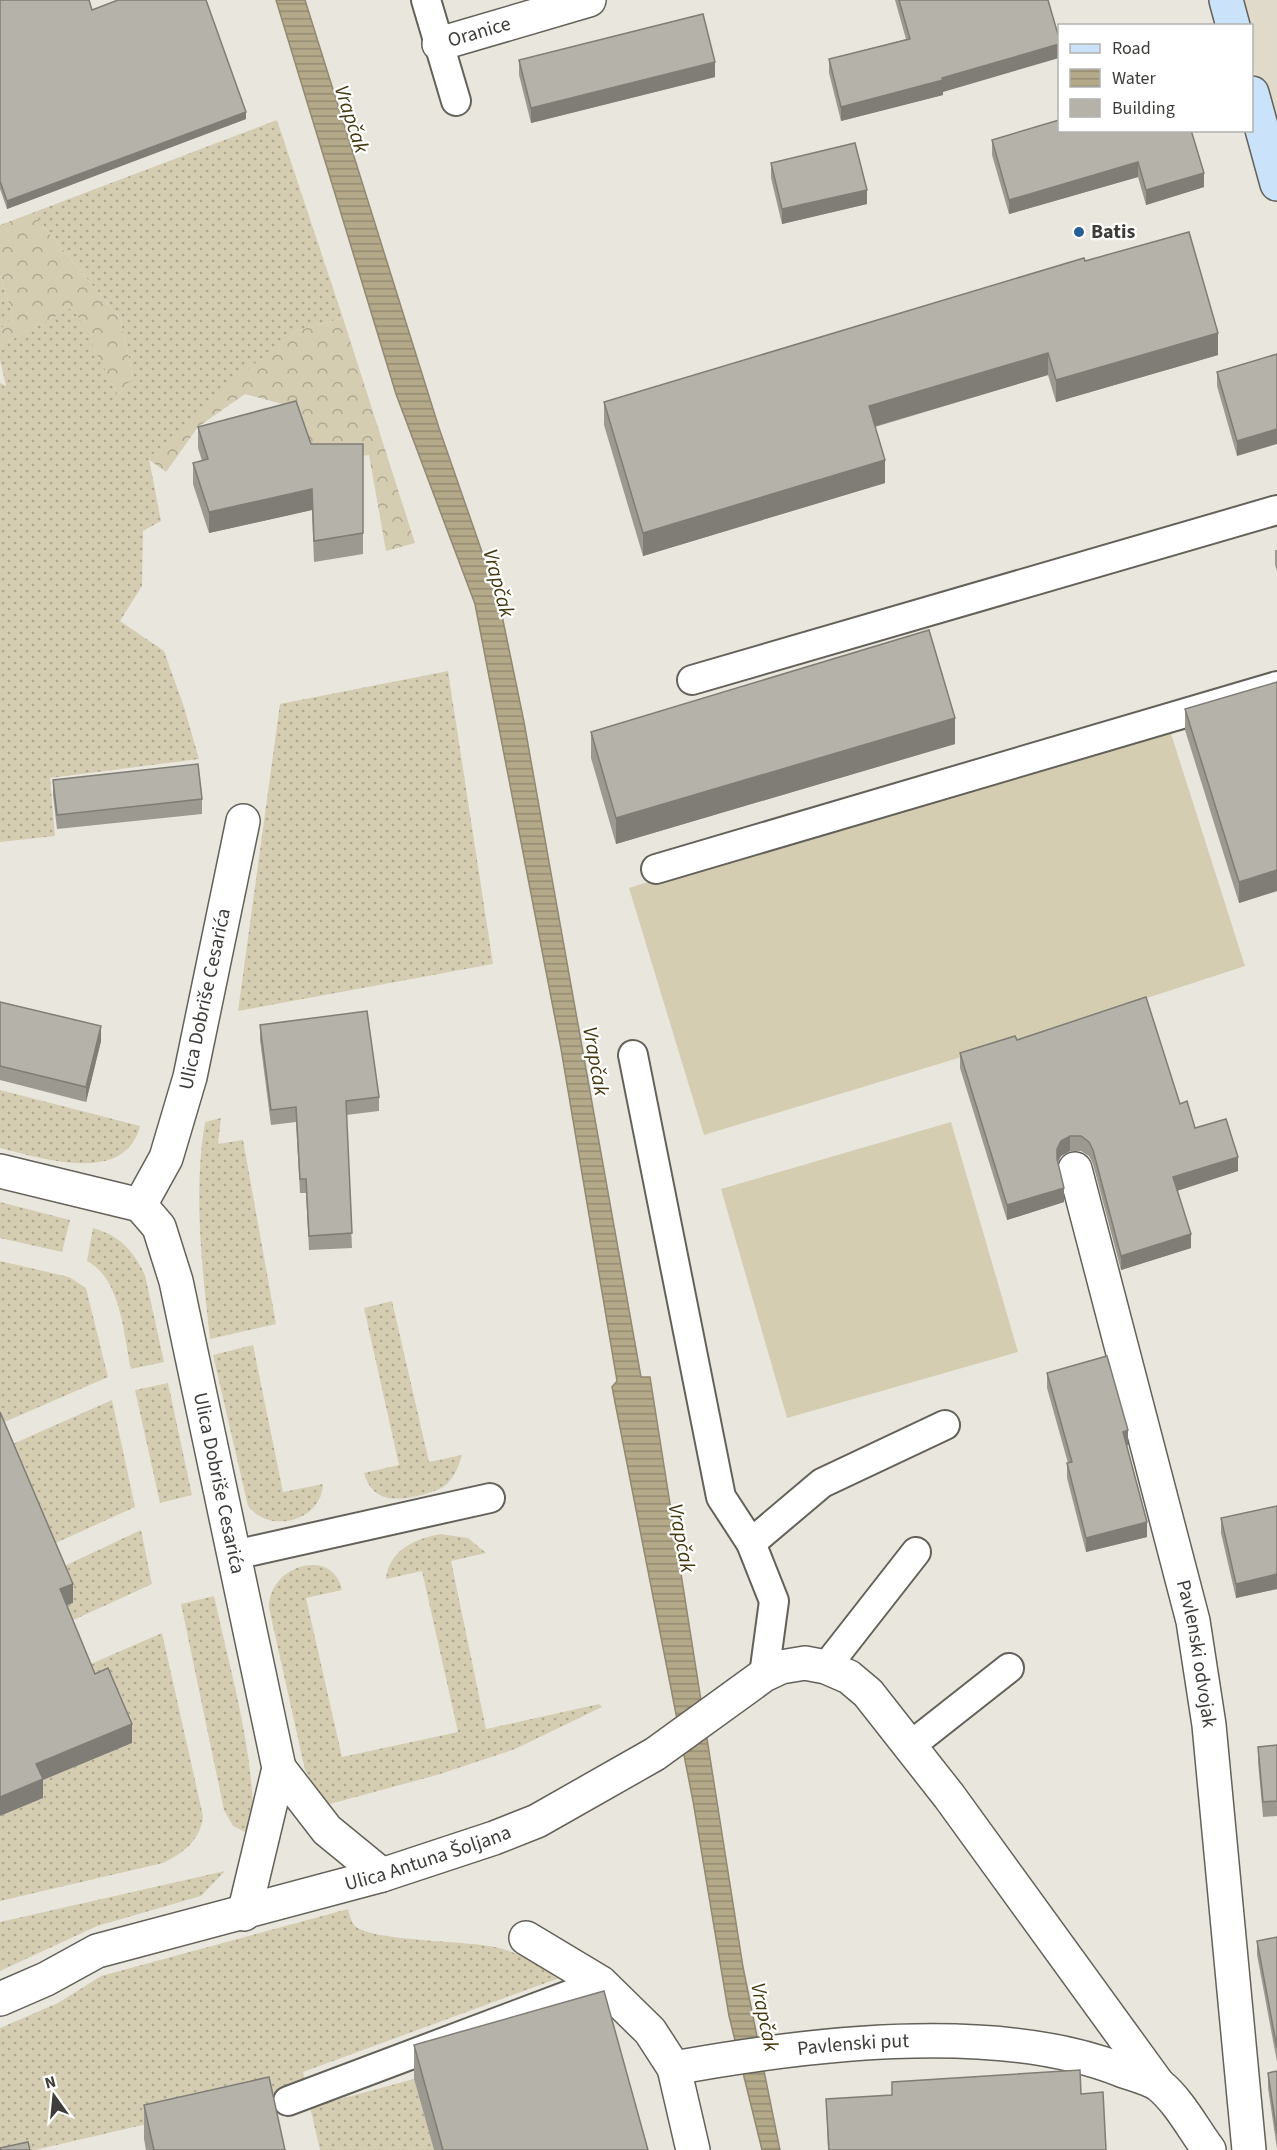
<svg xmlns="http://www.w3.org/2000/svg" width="1277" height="2150" viewBox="0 0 1277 2150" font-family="'Source Sans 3',sans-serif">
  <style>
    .built { fill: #dfdac9 }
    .grass { fill: url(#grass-dots) }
    .forest { fill: url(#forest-crowns) }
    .pitch { fill: #d5cdb2 }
    .water { fill: url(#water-rules); stroke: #918972; stroke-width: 1.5 }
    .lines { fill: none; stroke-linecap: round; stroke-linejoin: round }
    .lane-casing { stroke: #636159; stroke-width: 32 }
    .street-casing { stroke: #636159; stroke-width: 36 }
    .secondary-casing { stroke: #636159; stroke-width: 36 }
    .lane { stroke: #fff; stroke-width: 28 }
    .street { stroke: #fff; stroke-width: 33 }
    .secondary { stroke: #cbe3fa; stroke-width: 33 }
    .wall { fill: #9c9991 }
    .shaded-wall { fill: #7f7d76 }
    .building { fill: #b5b2a9; stroke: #7f7d76; stroke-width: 1.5 }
    .poi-dot { fill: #245f96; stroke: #fff; stroke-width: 2 }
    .labels { text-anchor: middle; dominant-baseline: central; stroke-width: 4.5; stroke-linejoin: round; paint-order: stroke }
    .street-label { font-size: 20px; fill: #3e3d39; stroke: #fff }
    .poi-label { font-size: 20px; font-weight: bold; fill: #3e3d39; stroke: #fff; text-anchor: start }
    .water-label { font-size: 21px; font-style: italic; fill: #44390f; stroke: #fff }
  </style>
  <defs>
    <pattern id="grass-dots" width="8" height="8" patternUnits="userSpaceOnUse" patternTransform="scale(1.5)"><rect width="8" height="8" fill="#d5cdb2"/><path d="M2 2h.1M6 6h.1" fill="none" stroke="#aea892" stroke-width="1.8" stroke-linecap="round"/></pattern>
    <pattern id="forest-crowns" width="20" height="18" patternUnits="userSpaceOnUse" patternTransform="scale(1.5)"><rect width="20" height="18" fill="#d5cdb2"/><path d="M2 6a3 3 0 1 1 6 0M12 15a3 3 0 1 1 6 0" fill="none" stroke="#aea892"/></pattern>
    <pattern id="water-rules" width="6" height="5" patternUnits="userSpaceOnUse" patternTransform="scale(1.5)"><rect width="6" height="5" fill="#b4aa8a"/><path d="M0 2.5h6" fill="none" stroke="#948c72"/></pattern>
  </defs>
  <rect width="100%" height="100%" fill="#e9e6dd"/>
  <!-- built -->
  <path class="built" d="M1227,0H1277V134L1252,65V26L1237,25Z"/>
  <!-- grass -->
  <g class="grass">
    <path d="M277,120L343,318L296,331L149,459L161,521L143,531L142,586L120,621L164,651L184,707L199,759L50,778L55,836L0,842V383L6,386L0,360V346L74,306L118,395L133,377L120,318L32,213Z"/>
    <path d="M0,275L13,316L0,330Z"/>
    <path d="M448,671L493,964L238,1011L280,704Z"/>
    <path d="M0,1090L140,1126C125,1186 41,1158 0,1148Z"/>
    <path d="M221,1118L218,1144L243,1140L276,1324L210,1339C202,1267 193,1193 205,1122Z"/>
    <path d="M0,1202L70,1220L62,1252L0,1238Z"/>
    <path d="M93,1228C120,1236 133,1250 145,1275L164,1362L131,1369C123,1334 122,1280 87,1261Z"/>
    <path d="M0,1261L69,1277L86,1288L108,1377L0,1424Z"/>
    <path d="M392,1301L429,1462L462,1455C459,1465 455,1476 447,1484C440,1490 429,1493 421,1495C396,1502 372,1502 364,1473L399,1465L364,1308Z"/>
    <path d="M253,1345L283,1492L323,1484C321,1522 270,1534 248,1506L213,1355Z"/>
    <path d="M168,1383L192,1495L160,1503L135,1390Z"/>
    <path d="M112,1400L135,1507L49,1546L6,1447Z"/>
    <path d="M141,1530L152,1584L67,1623L60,1608L73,1603L58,1569Z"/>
    <path d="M440,1534L468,1538L486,1553L451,1561L486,1729L599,1704L602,1707L515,1749L437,1775L326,1805L305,1770L269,1608C268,1565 333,1546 342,1590L306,1598L342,1757L458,1732L422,1571L386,1579C389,1550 415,1539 440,1534Z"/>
    <path d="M214,1596C231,1675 256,1755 253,1836L233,1826L224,1810L181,1604Z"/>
    <path d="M162,1633L203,1816C201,1839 184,1853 163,1863L0,1901V1816L42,1798L36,1783L77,1670Z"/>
    <path d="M225,1871L201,1896L97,1926L0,1971V1922Z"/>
    <path d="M348,1909C350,1915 351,1922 355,1926C373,1942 470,1940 499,1948C522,1954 542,1966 562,1977L303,2072L307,2087L35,2150H0V2028L58,2003L101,1976Z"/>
    <path d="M414,2079L434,2150H320L310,2107Z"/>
  </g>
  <!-- forest -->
  <g class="forest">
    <path d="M32,213L120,318L133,377L118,395L73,307L0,346V330L13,316L0,275V225Z"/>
    <path d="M343,318L415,543L386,551L369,455L316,459L294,407L245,394L198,427L166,472L148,459L220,391L296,331Z"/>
  </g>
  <!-- pitch -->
  <g class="pitch">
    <path d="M1167,721L1245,966L1025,1038L704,1135L629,888Z"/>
    <path d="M951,1122L1018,1352L787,1418L721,1189Z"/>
  </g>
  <!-- water -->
  <path class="water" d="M276,0H305L439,428L499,601L524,722L641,1377H650L743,1967L780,2150H762L729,2016L693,1801L612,1387L617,1381L561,1049L475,604L396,394Z"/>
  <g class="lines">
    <defs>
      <g id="lane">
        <path d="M426,0L456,101"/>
        <path d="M692,680L1277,510"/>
        <path d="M656,869L1277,686"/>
        <path d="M633,1055L721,1497L751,1543L774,1601L764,1675"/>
        <path d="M751,1543L822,1483L945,1425"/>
        <path d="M234,1555L490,1498"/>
        <path d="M826,1667L916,1552"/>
        <path d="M910,1746L1009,1668"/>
        <path d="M288,2101L601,1983"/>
      </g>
      <g id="street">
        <path id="s1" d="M439,44L589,0"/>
        <path id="s2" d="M243,821L190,1077L166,1158L140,1205L159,1227L176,1281L279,1768L244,1914"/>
        <path id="s3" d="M1075,1169L1193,1621L1209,1725L1249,2150"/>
        <path d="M0,1171L140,1205"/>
        <path d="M279,1768L327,1830L382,1875"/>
        <path id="s4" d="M526,1938L601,1983L650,2031L674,2068C805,2044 995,2020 1121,2070C1132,2074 1149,2078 1159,2085C1179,2101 1194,2130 1209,2150"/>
        <path id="s5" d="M0,1999L46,1979L97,1951L382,1875L494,1838L537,1821L655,1754L764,1675L781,1667L805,1663L826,1667L849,1677L868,1693L949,1796L1158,2084"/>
        <path d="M674,2068L693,2150"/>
      </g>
      <g id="secondary">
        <path d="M1226,0L1233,26"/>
        <path d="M1252,93L1277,184"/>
      </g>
    </defs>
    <!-- lane casing -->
    <use href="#lane" class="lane-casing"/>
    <!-- street casing -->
    <use href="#street" class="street-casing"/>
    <!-- secondary casing -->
    <use href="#secondary" class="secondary-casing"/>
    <!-- lane -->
    <use href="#lane" class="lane"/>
    <!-- street -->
    <use href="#street" class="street"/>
    <!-- secondary -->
    <use href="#secondary" class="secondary"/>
  </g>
  <!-- wall -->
  <g class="wall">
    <path d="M0,0L92,10L246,119L7,209L0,189Z"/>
    <path d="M895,0H1048L943,92V95L841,121L829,73V59L906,39Z"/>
    <path d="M519,60L715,77L531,123L519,75Z"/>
    <path d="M1059,120L1204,187L1146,205L1138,177L1009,214L992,155V140Z"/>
    <path d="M771,163L867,204L782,224L771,178Z"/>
    <path d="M1085,261L1218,355L1056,402L1048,375L875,427L885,483L643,556L604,425V402Z"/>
    <path d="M1277,354L1237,456L1217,386V372Z"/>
    <path d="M198,427L311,444H363V554L314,562L312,510L209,533L193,484V463L202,461L198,448Z"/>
    <path d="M1275,550H1277V571L1275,565Z"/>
    <path d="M1277,682V891L1239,903L1185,730V709Z"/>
    <path d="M591,732L955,744L616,844L591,758Z"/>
    <path d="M53,780L202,799V814L57,829L53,795Z"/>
    <path d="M0,1002L101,1041L86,1102L0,1080Z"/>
    <path d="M260,1025L379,1097V1111L346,1115L352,1248L309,1250L306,1193H300L296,1122L271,1125L260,1040Z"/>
    <path d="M1017,1040L1180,1104L1195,1128L1238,1171L1177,1191L1191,1248L1121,1270L1093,1164L1089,1156L1081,1151H1070L1061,1156L1058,1162L1064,1202L1007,1220L960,1068V1053Z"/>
    <path d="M1047,1373L1128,1445H1127L1147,1537L1086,1552L1067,1478V1463H1068L1047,1388Z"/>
    <path d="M1277,1506V1589L1236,1598L1221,1533V1518Z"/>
    <path d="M1277,1745V1816L1263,1817L1258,1762V1747Z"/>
    <path d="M1277,1937V2062L1257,1955V1941Z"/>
    <path d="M414,2045L648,2150H434L414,2079Z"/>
    <path d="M1277,2071V2149L1268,2088V2073Z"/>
    <path d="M892,2082L1081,2094L1106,2150H828L826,2099L892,2095Z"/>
    <path d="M144,2105L285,2150H146L144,2139Z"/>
  </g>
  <!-- shaded-wall -->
  <g class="shaded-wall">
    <path d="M1059,44V58L943,92V95L841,121V107Z"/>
    <path d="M715,62V77L531,123V108Z"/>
    <path d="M246,112V119L7,209V201Z"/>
    <path d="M1138,162V177L1009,214V200Z"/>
    <path d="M1204,173V187L1146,205V190Z"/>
    <path d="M867,190V204L782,224V209Z"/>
    <path d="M1218,333V355L1056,402V380Z"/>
    <path d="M1048,353V375L869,428V406Z"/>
    <path d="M1277,429V444L1237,456V441Z"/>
    <path d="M885,460V483L643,556V533Z"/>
    <path d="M312,489V510L209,533V512Z"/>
    <path d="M955,718V744L616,844V818Z"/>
    <path d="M1277,870V891L1239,903V882Z"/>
    <path d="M101,1026V1041L86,1102V1087Z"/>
    <path d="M1070,1136V1151L1061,1156L1057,1163V1149L1061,1141Z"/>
    <path d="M1238,1157V1171L1173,1192V1177Z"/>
    <path d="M1064,1188V1202L1007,1220V1205Z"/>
    <path d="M1191,1234V1248L1121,1270V1256Z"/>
    <path d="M1128,1430V1445L1123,1446V1432Z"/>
    <path d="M1147,1522V1537L1086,1552V1538Z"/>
    <path d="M1277,1574V1589L1236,1598V1584Z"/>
    <path d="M73,1584V1603L60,1608V1589Z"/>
    <path d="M132,1724V1743L43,1780V1798L0,1816V1797L36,1764Z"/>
  </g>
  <!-- building -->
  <g class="building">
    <path d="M0,0H89L92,10L118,0H206L246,112L7,201L0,181Z"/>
    <path d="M899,0H1048L1059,38V44L942,78L943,80L841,107L829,59L910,39Z"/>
    <path d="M703,14L715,62L531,108L519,60Z"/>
    <path d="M1059,120V130H1191L1204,173L1146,190L1138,162L1009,200L992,140Z"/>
    <path d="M855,143L867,190L782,209L771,163Z"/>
    <path d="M1189,232L1218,333L1056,380L1048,353L869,406L885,460L643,533L604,402L1084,258L1085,261Z"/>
    <path d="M1277,354V429L1237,441L1217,372Z"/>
    <path d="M296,401L311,444H363V533L314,541L312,489L209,512L193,463L208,459L198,427Z"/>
    <path d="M929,630L955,718L616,818L591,732Z"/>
    <path d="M1277,682V870L1239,882L1185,709Z"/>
    <path d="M198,764L202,799L57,815L53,780Z"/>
    <path d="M1146,997L1180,1104L1187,1101L1195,1128L1226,1119L1238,1157L1173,1177L1191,1234L1121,1256L1093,1150L1089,1142L1081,1136H1070L1061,1141L1057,1149V1159L1064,1188L1007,1205L960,1053L1015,1036L1017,1040Z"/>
    <path d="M0,1002L101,1026L86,1087L0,1066Z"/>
    <path d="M367,1011L379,1097L346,1101L352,1233L309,1236L306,1179H300L296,1107L271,1110L260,1025Z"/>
    <path d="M1107,1356L1128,1430L1123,1432L1147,1522L1086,1538L1067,1463L1072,1462L1047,1373Z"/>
    <path d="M0,1412L73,1584L60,1589L95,1674L108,1668L132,1724L36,1764L43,1779L0,1797Z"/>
    <path d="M1277,1506V1574L1236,1584L1221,1518Z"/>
    <path d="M1277,1745V1801L1263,1802L1258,1747Z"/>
    <path d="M1277,1937V2048L1257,1941Z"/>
    <path d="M604,1991L648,2150H443L414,2045Z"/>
    <path d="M1080,2070L1081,2094L1103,2092L1106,2150H829L826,2099L892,2095V2082Z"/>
    <path d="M1277,2071V2134L1268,2073Z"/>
    <path d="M269,2077L285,2150H154L144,2105Z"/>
    <path d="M28,2142L30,2150H0V2148Z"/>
  </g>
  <!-- markers -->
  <circle class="poi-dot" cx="1079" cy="232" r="6"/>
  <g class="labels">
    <!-- street labels -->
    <g class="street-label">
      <text stroke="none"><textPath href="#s1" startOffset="42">Oranice</textPath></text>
      <text transform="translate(205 999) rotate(-78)">Ulica Dobriše Cesarića</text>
      <text stroke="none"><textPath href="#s2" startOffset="692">Ulica Dobriše Cesarića</textPath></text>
      <text stroke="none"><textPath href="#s3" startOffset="500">Pavlenski odvojak</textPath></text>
      <text stroke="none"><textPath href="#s5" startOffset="452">Ulica Antuna Šoljana</textPath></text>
      <text stroke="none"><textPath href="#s4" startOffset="381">Pavlenski put</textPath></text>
    </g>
    <!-- poi labels -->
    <g class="poi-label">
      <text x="1091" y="232">Batis</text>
    </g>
    <!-- water labels -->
    <g class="water-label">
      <text transform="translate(352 119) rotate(72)">Vrapčak</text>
      <text transform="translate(499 583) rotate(75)">Vrapčak</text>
      <text transform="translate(596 1061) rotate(80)">Vrapčak</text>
      <text transform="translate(682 1538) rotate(79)">Vrapčak</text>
      <text transform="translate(765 2017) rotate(78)">Vrapčak</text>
    </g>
  </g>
  <!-- legend -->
  <rect x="1058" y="24" width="195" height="108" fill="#ffffff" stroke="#b2b1b0" stroke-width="1.5"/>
  <rect x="1070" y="44" width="30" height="9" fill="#cbe3fa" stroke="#b2b1b0" stroke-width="1.5"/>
  <text x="1112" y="54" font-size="18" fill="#3e3d39">Road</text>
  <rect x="1070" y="69" width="30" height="18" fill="url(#water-rules)" stroke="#b2b1b0" stroke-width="1.5"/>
  <text x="1112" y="84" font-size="18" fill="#3e3d39">Water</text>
  <rect x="1070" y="99" width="30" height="18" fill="#b5b2a9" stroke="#b2b1b0" stroke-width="1.5"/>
  <text x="1112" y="114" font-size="18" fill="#3e3d39">Building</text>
  <!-- north arrow -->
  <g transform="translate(54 2096) rotate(345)" stroke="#ffffff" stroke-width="4.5" paint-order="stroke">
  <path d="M0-4.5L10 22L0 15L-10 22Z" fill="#3e3d39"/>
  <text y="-9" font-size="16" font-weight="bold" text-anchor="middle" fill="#3e3d39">N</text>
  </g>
</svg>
